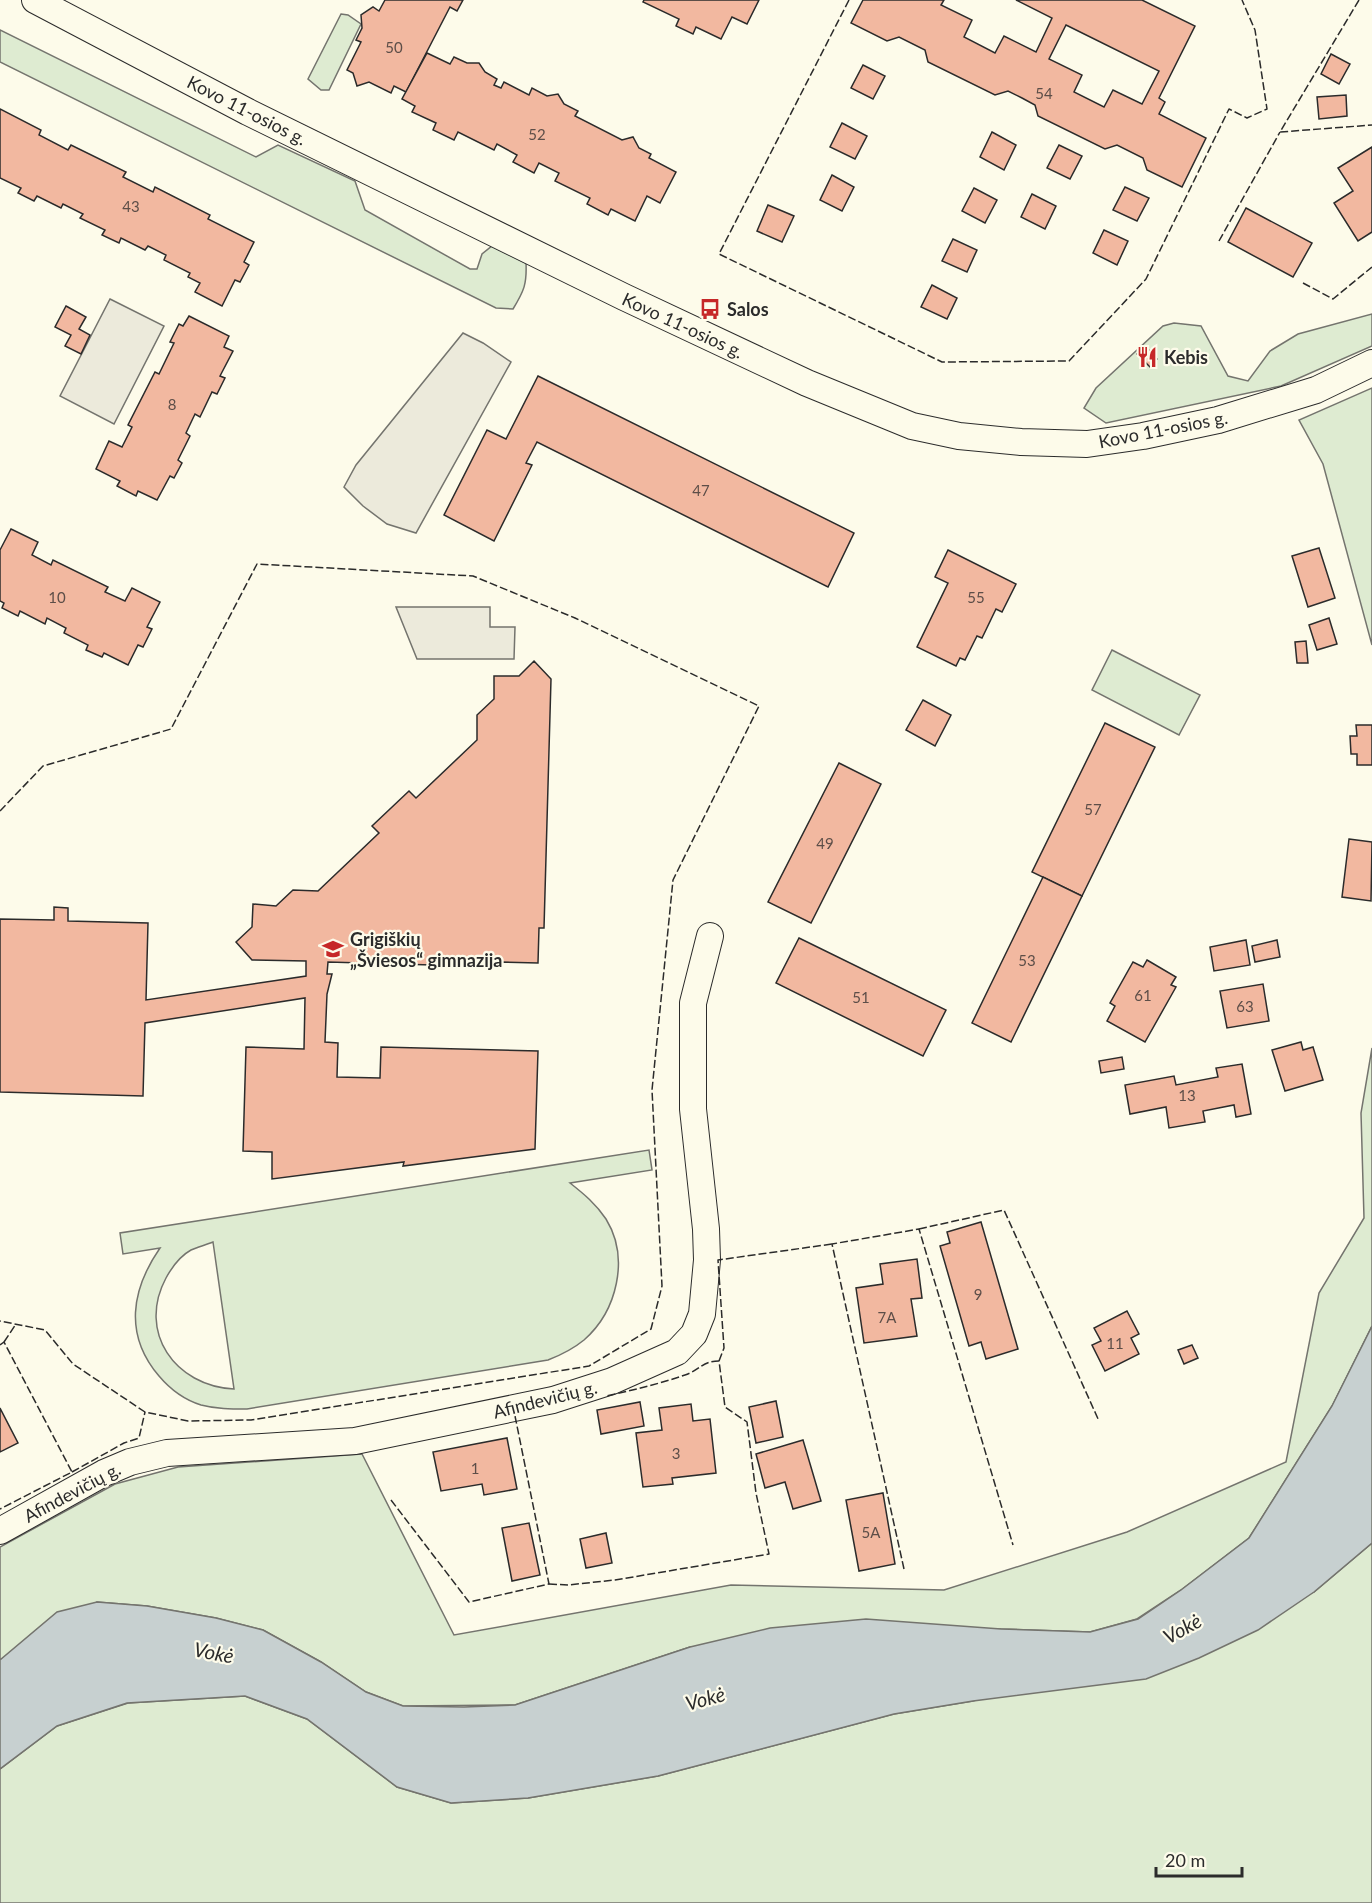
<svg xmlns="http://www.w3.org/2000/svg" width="1372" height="1903" viewBox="0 0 1372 1903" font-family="Lato,sans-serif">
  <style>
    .green { fill: #deebd1; stroke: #74746e; stroke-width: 1.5; fill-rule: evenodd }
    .parking { fill: #eceadb; stroke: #74746e; stroke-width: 1.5 }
    .water { fill: #c7d0d0; stroke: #74746e; stroke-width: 1.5 }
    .building { fill: #f2b8a0; stroke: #2b2b2b; stroke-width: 1.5; fill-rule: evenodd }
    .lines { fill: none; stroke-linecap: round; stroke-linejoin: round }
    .minor-casing { stroke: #2b2b2b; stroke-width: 28 }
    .minor { stroke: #fdfbea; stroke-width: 26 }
    .fence { stroke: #2b2b2b; stroke-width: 1.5; stroke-dasharray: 8 3; stroke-linecap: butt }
    .labels { text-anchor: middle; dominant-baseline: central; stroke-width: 4.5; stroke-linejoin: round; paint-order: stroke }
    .number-label { font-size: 15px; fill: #5d4e48 }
    .street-label { font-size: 18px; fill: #2b2b2b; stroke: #fdfbea }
    .poi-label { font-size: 18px; font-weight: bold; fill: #2b2b2b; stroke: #fdfbea; text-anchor: start }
    .water-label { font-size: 20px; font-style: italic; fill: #2b2b2b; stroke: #fdfbea }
  </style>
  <rect width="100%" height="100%" fill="#fdfbea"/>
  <!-- green -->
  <g class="green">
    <path d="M341,14L348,15L361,24L329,90H321L308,79Z"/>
    <path d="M0,30L256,157L278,145L355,181L365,210L470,269H477L482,254L492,246L526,263C527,284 524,291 513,309L496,308L0,62Z"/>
    <path d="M1372,314V346L1281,386L1106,423L1084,408L1096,388L1163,326L1174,323L1201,326L1228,376L1248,381L1270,351L1298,334Z"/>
    <path d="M1372,388V645L1323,464L1299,420Z"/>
    <path d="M1112,650L1200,695L1179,735L1092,690Z"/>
    <path d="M1372,1048V1326L1332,1406L1249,1538L1181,1590L1137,1619L1090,1632L1001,1629L690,1647L515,1705L403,1706L366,1692L321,1662L263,1630L216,1618L147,1606L97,1602L0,1660V1547L115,1484L178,1467L362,1454L454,1635L731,1585L944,1590L1127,1532L1286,1462L1319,1293L1364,1218L1361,1113Z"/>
    <path d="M649,1150L652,1170L570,1183C584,1194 596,1204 606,1219C630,1258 617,1311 584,1340C573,1349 561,1355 548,1360L247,1409C231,1409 216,1409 201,1405C185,1400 170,1389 159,1376C124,1335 131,1290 160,1248L123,1254L120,1233ZM213,1242L234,1389C175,1386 137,1332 166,1278C172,1267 180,1256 191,1250C197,1247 206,1245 213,1242Z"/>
    <path d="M1372,1543V1903H0V1769L57,1726L128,1703L245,1696L307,1719L397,1787L451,1803L528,1798L658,1776L894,1714L973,1701L1314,1592Z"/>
  </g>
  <!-- parking -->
  <g class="parking">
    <path d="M110,299L164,326L114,424L60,396Z"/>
    <path d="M463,333L483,343L511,362L416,533L387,524L363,506L344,487L356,465Z"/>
    <path d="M396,607H490V627H515L514,659H417Z"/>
  </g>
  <!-- water -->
  <path class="water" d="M1372,1326V1543L1314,1592L1258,1630L1199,1658L1146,1679L973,1701L894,1714L658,1776L528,1798L451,1803L397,1787L307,1719L245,1696L127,1703L57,1726L0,1769V1660L57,1612L97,1602L147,1606L216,1618L263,1630L321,1662L366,1692L403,1706L464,1707L515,1705L690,1647L770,1628L866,1619L1001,1629L1090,1632L1138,1619L1181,1590L1249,1538L1332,1406Z"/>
  <!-- building -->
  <g class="building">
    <path d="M385,0H463L457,11L450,7L406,92L394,86L391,93L369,82L357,86L353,73L347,70L361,42L356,40L362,28L361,15L373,7L379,11Z"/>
    <path d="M644,0H759L747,24L732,17L721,39L696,27L693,34L676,26L679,19L643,2Z"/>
    <path d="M863,0H944L941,5L972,20L964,37L995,53L1004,36L1036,52L1052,18L1016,0H1142L1195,26L1159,98L1165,102L1159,114L1206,138L1182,187L1147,170L1143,158L1117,145L1105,149L1038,116L1035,105L1022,98L1008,91L995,95L928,62L925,50L899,37L887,41L851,23ZM1066,25L1159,71L1142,104L1113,90L1104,107L1074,92L1082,75L1049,59Z"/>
    <path d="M427,53L450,64L454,57L467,63H479L485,72L497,79L494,85L501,88L504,82L529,95L532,88L547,96L558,94L564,104L578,111L575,116L622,140L633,137L639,148L651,154L649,158L676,172L660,203L647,196L635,221L611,209L608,215L587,204L590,198L555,181L559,173L539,163L534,173L513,162L517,155L497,144L494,150L458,132L454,140L433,130L436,123L412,112L415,106L402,99Z"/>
    <path d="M1331,54L1350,64L1339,84L1321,74Z"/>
    <path d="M863,65L885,76L873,99L851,88Z"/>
    <path d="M1346,95L1347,116L1319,119L1317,97Z"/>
    <path d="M0,109L41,130L39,135L68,150L71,145L126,172L123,177L153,192L155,187L210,215L208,219L254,242L244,262L249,265L240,282L235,280L222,306L195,292L200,283L188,277L190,273L164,260L166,255L148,246L145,250L121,238L119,243L102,235L105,230L80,218L83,214L63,204L61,208L37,196L34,201L18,193L21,188L0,178Z"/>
    <path d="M842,123L867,136L855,159L830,147Z"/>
    <path d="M992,132L1016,145L1004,170L980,157Z"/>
    <path d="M1059,145L1082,156L1070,179L1047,168Z"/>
    <path d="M1372,147V232L1358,241L1334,203L1353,191L1338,168Z"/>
    <path d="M832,175L854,187L842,211L820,200Z"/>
    <path d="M1125,187L1149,198L1137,221L1113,210Z"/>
    <path d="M974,188L997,200L985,223L962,211Z"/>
    <path d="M1032,194L1056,206L1045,229L1021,217Z"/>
    <path d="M768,205L794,216L782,242L757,231Z"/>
    <path d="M1246,208L1312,243L1293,277L1228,242Z"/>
    <path d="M1104,230L1128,241L1117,265L1093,253Z"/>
    <path d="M953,239L977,250L967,272L942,261Z"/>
    <path d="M932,285L957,298L947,319L921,307Z"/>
    <path d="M66,306L86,317L79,329L90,335L81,354L65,346L71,335L55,327Z"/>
    <path d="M189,316L229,336L224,347L233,351L220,376L225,378L217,394L212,392L200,417L195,414L186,433L190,436L178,460L182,463L174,478L170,476L157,500L138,491L136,496L117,486L120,481L96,469L109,441L122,447L132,427L128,425L155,372L159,374L174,343L170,342L179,324L183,326Z"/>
    <path d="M1145,346L1157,359L1150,367L1137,354Z"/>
    <path d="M538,376L854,533L828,587L537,442L526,463L532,465L494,541L444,515L487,430L506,439Z"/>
    <path d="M11,529L38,542L32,555L51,565L53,560L108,587L105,592L125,601L132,588L160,602L147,627L152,629L143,647L138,645L128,665L104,653L102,657L86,650L88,645L64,633L66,628L47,618L45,624L20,611L18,616L2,608L4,603L0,601V550Z"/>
    <path d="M1319,548L1335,598L1308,607L1292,556Z"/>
    <path d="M948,550L1016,584L1002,612L996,609L982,638L977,636L965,660L960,658L956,666L917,647L948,583L935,577Z"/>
    <path d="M1329,618L1337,644L1317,650L1309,625Z"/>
    <path d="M1306,641L1308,663H1297L1295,642Z"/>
    <path d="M534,661L551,679L544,928H539L538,963L502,962V967L328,962L327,974H332L327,994L325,1042L338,1043L337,1077L380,1078L381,1047L538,1051L535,1149L403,1166L404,1162L272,1179V1152L243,1151L246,1047L304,1049L305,998L145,1023L143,1096L0,1092V919L54,920V907L68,908V921L148,923L146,1000L306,976V961L252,960L236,942L252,927L253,904L276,906L293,890L318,891L379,833L372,826L409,791L416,798L477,740V715L494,699V676H519Z"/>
    <path d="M923,700L951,715L935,746L906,730Z"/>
    <path d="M1105,723L1155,747L1082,896L1032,872Z"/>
    <path d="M1356,725H1372V765H1357V754H1351L1350,736H1357Z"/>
    <path d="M839,763L881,784L811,923L768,902Z"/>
    <path d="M1349,839L1372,842L1371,901L1342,897Z"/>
    <path d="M1043,877L1082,896L1011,1042L972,1023Z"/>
    <path d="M799,938L946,1010L923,1056L776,983Z"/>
    <path d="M1246,940L1250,965L1214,971L1210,947Z"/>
    <path d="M1277,940L1280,957L1255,962L1252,946Z"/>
    <path d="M1147,960L1176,977L1171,985L1176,987L1145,1042L1107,1021L1115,1006L1110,1003L1133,962L1143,967Z"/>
    <path d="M1263,984L1269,1021L1227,1028L1220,991Z"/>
    <path d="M1301,1042L1303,1050L1313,1047L1323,1080L1285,1091L1272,1050Z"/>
    <path d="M1122,1057L1124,1069L1101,1073L1099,1061Z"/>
    <path d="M1242,1064L1251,1114L1236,1117L1234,1105L1203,1111L1205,1122L1169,1128L1166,1107L1130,1114L1125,1085L1174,1076L1176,1085L1218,1077L1216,1068Z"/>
    <path d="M981,1222L1018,1349L986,1359L981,1342L969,1346L940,1246L950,1243L947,1232Z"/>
    <path d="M917,1259L922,1298L911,1299L917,1336L864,1343L856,1288L883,1284L880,1264Z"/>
    <path d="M1127,1311L1139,1334L1131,1338L1139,1354L1105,1371L1092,1345L1101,1341L1094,1328Z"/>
    <path d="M1192,1345L1198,1358L1184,1364L1178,1350Z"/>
    <path d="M776,1401L783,1437L756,1443L749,1407Z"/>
    <path d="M640,1402L644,1426L601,1434L597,1410Z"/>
    <path d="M691,1404L693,1421L710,1419L716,1473L672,1478L673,1484L643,1487L636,1433L662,1430L659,1408Z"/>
    <path d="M0,1408L18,1443L0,1452Z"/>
    <path d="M507,1438L517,1489L484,1495L482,1484L441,1491L433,1452Z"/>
    <path d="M803,1440L821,1501L793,1509L785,1482L765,1488L756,1454Z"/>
    <path d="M883,1493L895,1564L859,1571L846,1500Z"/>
    <path d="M529,1523L540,1575L512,1581L502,1528Z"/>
    <path d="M606,1533L612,1563L586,1568L580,1539Z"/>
  </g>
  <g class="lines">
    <defs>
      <g id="minor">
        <path d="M35,0L248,112L624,297L807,383L912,426L959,436L1021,442L1087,444L1143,436L1218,420L1316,390L1372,363"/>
        <path d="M0,1531L104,1473L130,1462L167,1453L355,1441L553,1400L612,1381L677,1352L694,1334L702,1314L707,1260L706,1229L693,1109V1003L710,936"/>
      </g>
    </defs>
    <!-- minor casing -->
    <use href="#minor" class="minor-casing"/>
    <!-- minor -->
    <use href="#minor" class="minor"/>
    <!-- fence -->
    <g class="fence">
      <path d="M849,0L719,254L942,362L1069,361L1146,279L1229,109L1247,118L1267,109L1255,30L1242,0"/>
      <path d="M1359,0L1280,132L1372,125"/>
      <path d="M1219,241L1280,132"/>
      <path d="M1303,283L1333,299L1372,267"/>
      <path d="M0,811L43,766L171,729L257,564L473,576L575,618L759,706L673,880L652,1090L662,1286L651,1329L589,1366L251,1420L188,1421L145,1412L73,1364L45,1330L0,1321"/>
      <path d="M919,1229L1004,1210L1099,1421"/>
      <path d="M4,1342L16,1324"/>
      <path d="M0,1345L4,1342L72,1472L0,1509"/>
      <path d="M719,1361L724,1348L718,1260L832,1244"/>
      <path d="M72,1472L124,1443L139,1438L145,1412"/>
      <path d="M391,1500L469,1602L549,1584L515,1416"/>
      <path d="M904,1569L832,1244L919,1229L1013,1545"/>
      <path d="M549,1584L568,1585L615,1580L769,1554L756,1493L747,1422L725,1407L719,1361C702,1361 700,1370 685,1375C659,1384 633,1390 606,1396"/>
    </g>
  </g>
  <!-- icons -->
  <defs>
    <symbol id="bus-bare" viewBox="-9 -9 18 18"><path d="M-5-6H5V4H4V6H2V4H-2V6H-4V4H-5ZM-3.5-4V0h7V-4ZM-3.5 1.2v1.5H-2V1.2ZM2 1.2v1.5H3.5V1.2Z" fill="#c62828" stroke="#fdfbea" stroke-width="2.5" paint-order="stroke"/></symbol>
    <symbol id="restaurant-bare" viewBox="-9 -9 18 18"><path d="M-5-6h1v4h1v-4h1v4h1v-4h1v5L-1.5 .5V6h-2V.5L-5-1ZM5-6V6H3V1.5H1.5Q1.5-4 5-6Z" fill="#c62828" stroke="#fdfbea" stroke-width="2.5" paint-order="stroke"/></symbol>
    <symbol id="school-bare" viewBox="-9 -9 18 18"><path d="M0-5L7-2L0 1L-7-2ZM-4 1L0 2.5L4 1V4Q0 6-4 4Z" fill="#c62828" stroke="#fdfbea" stroke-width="2.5" paint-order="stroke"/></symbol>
  </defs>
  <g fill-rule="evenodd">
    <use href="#bus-bare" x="695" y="294" width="30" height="30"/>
    <use href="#restaurant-bare" x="1132" y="342" width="30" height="30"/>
    <use href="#school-bare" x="318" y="934" width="30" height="30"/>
  </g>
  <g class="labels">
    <!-- number labels -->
    <g class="number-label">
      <text x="394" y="47">50</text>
      <text x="1044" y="93">54</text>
      <text x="537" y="134">52</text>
      <text x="131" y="206">43</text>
      <text x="172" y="404">8</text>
      <text x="701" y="490">47</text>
      <text x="57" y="597">10</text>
      <text x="976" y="597">55</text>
      <text x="1093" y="809">57</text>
      <text x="825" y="843">49</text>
      <text x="1027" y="960">53</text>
      <text x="1143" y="995">61</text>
      <text x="861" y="997">51</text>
      <text x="1245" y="1006">63</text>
      <text x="1187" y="1095">13</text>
      <text x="978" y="1294">9</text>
      <text x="887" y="1317">7A</text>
      <text x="1115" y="1343">11</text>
      <text x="676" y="1453">3</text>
      <text x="475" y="1468">1</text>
      <text x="871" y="1532">5A</text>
    </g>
    <!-- street labels -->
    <g class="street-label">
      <text transform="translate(247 110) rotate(27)">Kovo 11-osios g.</text>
      <text transform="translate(683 325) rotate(25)">Kovo 11-osios g.</text>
      <text transform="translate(1163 429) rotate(-11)">Kovo 11-osios g.</text>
      <text transform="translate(545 1399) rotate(-14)">Afindevičių g.</text>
      <text transform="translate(72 1492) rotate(-28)">Afindevičių g.</text>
    </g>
    <!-- poi labels -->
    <g class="poi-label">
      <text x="727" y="309">Salos</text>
      <text x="1164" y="357">Kebis</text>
      <text x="350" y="939">Grigiškių<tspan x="350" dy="21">„Šviesos“ gimnazija</tspan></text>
    </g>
    <!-- water labels -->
    <g class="water-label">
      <text transform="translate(1182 1628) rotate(-29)">Vokė</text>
      <text transform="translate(214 1652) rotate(11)">Vokė</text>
      <text transform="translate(705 1698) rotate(-15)">Vokė</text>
    </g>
  </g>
  <!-- scale -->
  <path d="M1156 1867v9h86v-9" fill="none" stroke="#2b2b2b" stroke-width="3"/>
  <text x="1165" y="1867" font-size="18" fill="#2b2b2b" stroke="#fdfbea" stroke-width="4.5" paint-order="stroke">20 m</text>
</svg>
